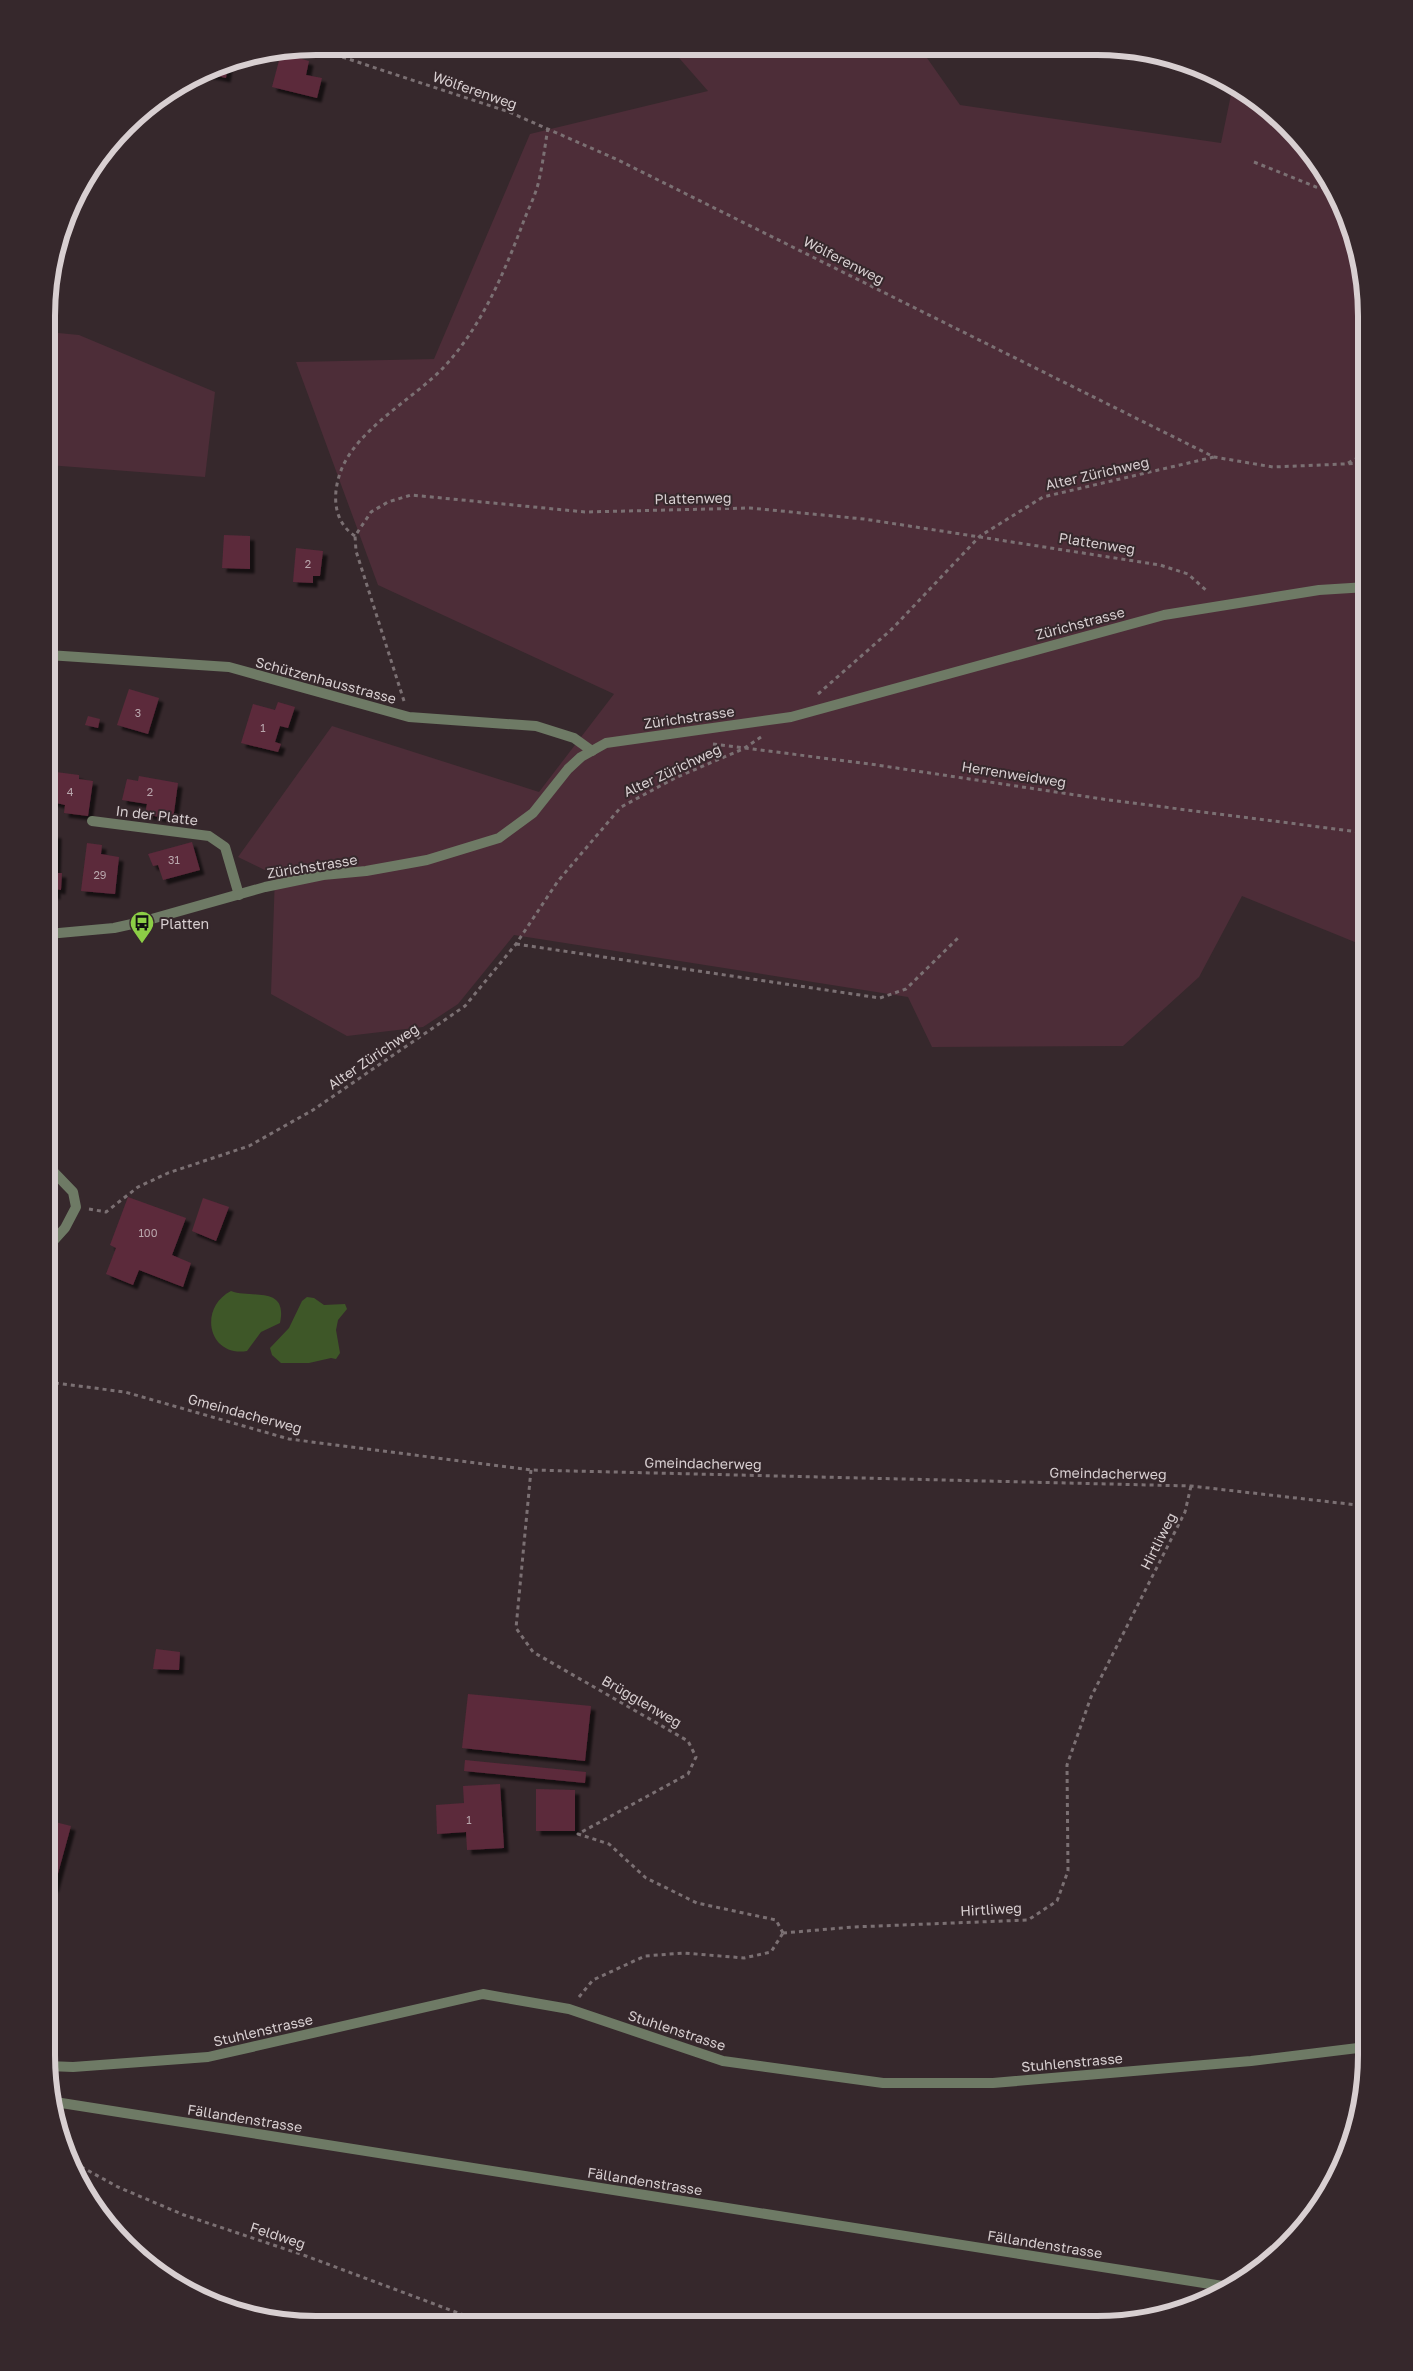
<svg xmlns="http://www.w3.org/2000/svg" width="1413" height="2371" viewBox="0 0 1413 2371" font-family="'Golos Text',sans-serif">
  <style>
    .green { fill: #4d2d38 }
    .water { fill: #3e5728 }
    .building { fill: #5c293b; filter: url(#shadow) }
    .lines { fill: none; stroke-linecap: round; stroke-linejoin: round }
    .path { stroke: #7b7073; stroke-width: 3; stroke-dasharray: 4 4; stroke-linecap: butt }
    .service { stroke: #6e7a65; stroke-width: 10 }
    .minor { stroke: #6e7a65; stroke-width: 10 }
    .tertiary { stroke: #6e7a65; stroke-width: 10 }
    .labels { text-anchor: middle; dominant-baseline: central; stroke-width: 4; stroke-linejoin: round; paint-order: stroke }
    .number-label { font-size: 11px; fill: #b9a6ac }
    .street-label { font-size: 14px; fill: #d8cfd1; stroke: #36282c }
    .poi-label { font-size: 14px; fill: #d8cfd1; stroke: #36282c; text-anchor: start }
    .rim { fill: none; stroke: #d8cfd1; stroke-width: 6 }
  </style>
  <defs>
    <filter id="shadow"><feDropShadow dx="4.5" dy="4.5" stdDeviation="1" flood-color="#0009"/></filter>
  </defs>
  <rect width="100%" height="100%" fill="#36282c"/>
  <!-- green -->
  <g class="green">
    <path d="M674,47L920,48L960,105L1221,143L1233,85L1262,102L1311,152L1346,213L1367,316V947L1242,896L1199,977L1123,1046L932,1047L908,997L514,935L458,1004L423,1027L347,1036L271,994L275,875L238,857L332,726L539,792L614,694L378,585L296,362L434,359L530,134L708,91L673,51Z"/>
    <path d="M48,332L79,335L215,392L205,477L48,465Z"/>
  </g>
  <!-- water -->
  <g class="water">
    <path d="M231,1291C252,1299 288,1285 280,1323L261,1332L247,1351C208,1357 198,1308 231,1291Z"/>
    <path d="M307,1297L314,1298L324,1305L345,1304L347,1309L338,1320L336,1330L340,1353L336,1359L331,1358L309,1363H281L272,1355L270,1348L289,1328L302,1301Z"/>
  </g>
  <!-- building -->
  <g class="building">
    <path d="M281,53L309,61L306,75L322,78L317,98L272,87Z"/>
    <path d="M228,64L226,78L202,73L213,67Z"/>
    <path d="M224,535L250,536V569L222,568Z"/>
    <path d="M296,548L323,551L320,576H313V583L293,582Z"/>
    <path d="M129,689L159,698L148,734L117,725Z"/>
    <path d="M278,702L295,707L288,728L280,726L275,742L281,744L278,752L241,743L253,704L275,710Z"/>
    <path d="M88,716L100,719L98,728L85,725Z"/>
    <path d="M48,771L79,775V779L93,781L88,816L64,813L65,805L48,801Z"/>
    <path d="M139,776L178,783L173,820L145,814L147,804L122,800L127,779L138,781Z"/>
    <path d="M48,833L57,834L56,873H62L61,890L56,889V895L48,894Z"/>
    <path d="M192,842L200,870L163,880L158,865L153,866L148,854Z"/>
    <path d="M87,843L102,845L101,854L119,857L115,894L81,891Z"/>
    <path d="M128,1197L186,1218L172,1255L191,1263L183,1287L139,1270L133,1285L106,1274L116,1248L110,1245Z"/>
    <path d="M203,1198L229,1207L216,1241L192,1231Z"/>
    <path d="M156,1649L180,1652L179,1670L153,1669Z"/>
    <path d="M468,1694L591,1706L585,1761L462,1748Z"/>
    <path d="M465,1760L586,1772L585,1783L464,1771Z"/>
    <path d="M500,1784L504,1848L467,1850L466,1832L437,1834L436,1805L464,1803L463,1786Z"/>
    <path d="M536,1789L575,1790V1831H536Z"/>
    <path d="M47,1820L71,1826L54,1888L46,1886Z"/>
  </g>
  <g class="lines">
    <!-- path -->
    <g class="path">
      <path d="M312,47L509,112L616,159L1214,457L1273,467L1367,463"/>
      <path d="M1254,162L1316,187L1333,189"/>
      <path d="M1348,463L1367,453"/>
      <path d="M355,536C332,521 332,492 342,468C360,427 413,399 443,368C481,328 504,273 523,223C528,209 536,195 539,180C543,163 545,145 548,128"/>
      <path d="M818,694L892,629L980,536L1043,497L1214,457"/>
      <path d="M404,701L356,551L355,536L371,512L388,502L411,495L585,512L750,508L864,519L1160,565L1188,574L1208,592"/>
      <path d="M713,744L870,764L1109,800L1367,833"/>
      <path d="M516,944L880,998L906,989L960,936"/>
      <path d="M89,1209L106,1212L138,1187L168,1173L249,1146L313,1110L465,1006L516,944L558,881L621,807L675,778L743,749L761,737"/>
      <path d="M47,1382L125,1392L289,1439L531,1470L1191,1486L1366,1506"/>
      <path d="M531,1470L516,1628L533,1652L688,1741L696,1757L688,1774L578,1834L609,1844L646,1878L697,1903L776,1920L783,1933"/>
      <path d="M783,1933L853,1927L1028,1920L1057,1901L1068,1871L1067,1765L1091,1697L1185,1512L1191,1486"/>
      <path d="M579,1997L593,1980L645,1956L684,1953L744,1958L771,1952L783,1933"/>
      <path d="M67,2159L118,2187L184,2215L306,2256L485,2323"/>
    </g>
    <!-- service -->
    <path class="service" d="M92,821L209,836L225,847L239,895"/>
    <!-- minor -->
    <g class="minor">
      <path d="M48,655L229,667L409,717L536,726L574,738L592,751"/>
      <path d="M47,1248L65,1228L76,1207L73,1192L47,1165"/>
      <path d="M48,2066L73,2067L208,2057L483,1994L569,2009L723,2061L883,2083H993L1251,2061L1366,2047"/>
    </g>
    <!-- tertiary -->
    <g class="tertiary">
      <path d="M48,934L114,928L141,922L265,887L323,875L366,871L427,860L499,838L533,813L568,769L581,757L606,743L791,717L1164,615L1319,590L1367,587"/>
      <path d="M55,2102L1229,2287"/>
    </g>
  </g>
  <!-- icons -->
  <defs>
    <symbol id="bus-pin" viewBox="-11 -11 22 30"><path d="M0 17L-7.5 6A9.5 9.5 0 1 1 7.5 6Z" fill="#8cce46" stroke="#36282c"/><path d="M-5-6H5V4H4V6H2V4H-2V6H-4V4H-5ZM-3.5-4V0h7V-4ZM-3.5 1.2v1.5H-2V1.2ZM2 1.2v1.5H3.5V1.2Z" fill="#111"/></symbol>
  </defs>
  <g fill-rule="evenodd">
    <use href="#bus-pin" x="128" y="909" width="28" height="38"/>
  </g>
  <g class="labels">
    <!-- number labels -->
    <g class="number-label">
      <text x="308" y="563">2</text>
      <text x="138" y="712">3</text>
      <text x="263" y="727">1</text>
      <text x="70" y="791">4</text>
      <text x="150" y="791">2</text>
      <text x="174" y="859">31</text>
      <text x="100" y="874">29</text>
      <text x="148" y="1232">100</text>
      <text x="469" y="1819">1</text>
    </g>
    <!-- street labels -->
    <g class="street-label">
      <text transform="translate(475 90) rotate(19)">Wölferenweg</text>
      <text transform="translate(844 260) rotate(27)">Wölferenweg</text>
      <text transform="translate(1097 473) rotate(-13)">Alter Zürichweg</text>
      <text transform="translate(693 498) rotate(-1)">Plattenweg</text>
      <text transform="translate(1097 543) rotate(9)">Plattenweg</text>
      <text transform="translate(1080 623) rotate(-15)">Zürichstrasse</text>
      <text transform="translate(326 680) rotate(15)">Schützenhausstrasse</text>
      <text transform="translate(689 717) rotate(-8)">Zürichstrasse</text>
      <text transform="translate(672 770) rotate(-25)">Alter Zürichweg</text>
      <text transform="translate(1014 774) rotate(9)">Herrenweidweg</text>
      <text transform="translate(157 815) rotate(7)">In der Platte</text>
      <text transform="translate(312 866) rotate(-9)">Zürichstrasse</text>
      <text transform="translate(373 1056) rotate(-34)">Alter Zürichweg</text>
      <text transform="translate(245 1413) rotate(15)">Gmeindacherweg</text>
      <text transform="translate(703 1463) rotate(1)">Gmeindacherweg</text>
      <text transform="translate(1108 1473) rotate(1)">Gmeindacherweg</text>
      <text transform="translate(1158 1541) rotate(-63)">Hirtliweg</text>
      <text transform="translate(642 1701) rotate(30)">Brügglenweg</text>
      <text transform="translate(991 1909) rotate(-3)">Hirtliweg</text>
      <text transform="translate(263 2030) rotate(-13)">Stuhlenstrasse</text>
      <text transform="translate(677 2030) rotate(18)">Stuhlenstrasse</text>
      <text transform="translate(1072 2062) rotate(-5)">Stuhlenstrasse</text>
      <text transform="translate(245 2118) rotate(9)">Fällandenstrasse</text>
      <text transform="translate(645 2181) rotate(9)">Fällandenstrasse</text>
      <text transform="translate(278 2235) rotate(18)">Feldweg</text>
      <text transform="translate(1045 2244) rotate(9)">Fällandenstrasse</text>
    </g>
    <!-- poi labels -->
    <g class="poi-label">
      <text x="160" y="923">Platten</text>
    </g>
  </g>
  <!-- crop -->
  <path d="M0 0H1413V2371H0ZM316 55H1097A261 261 0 0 1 1358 316V2055A261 261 0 0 1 1097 2316H316A261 261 0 0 1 55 2055V316A261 261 0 0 1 316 55Z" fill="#36282c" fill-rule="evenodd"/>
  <path class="rim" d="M316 55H1097A261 261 0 0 1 1358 316V2055A261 261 0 0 1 1097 2316H316A261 261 0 0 1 55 2055V316A261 261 0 0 1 316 55Z"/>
</svg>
